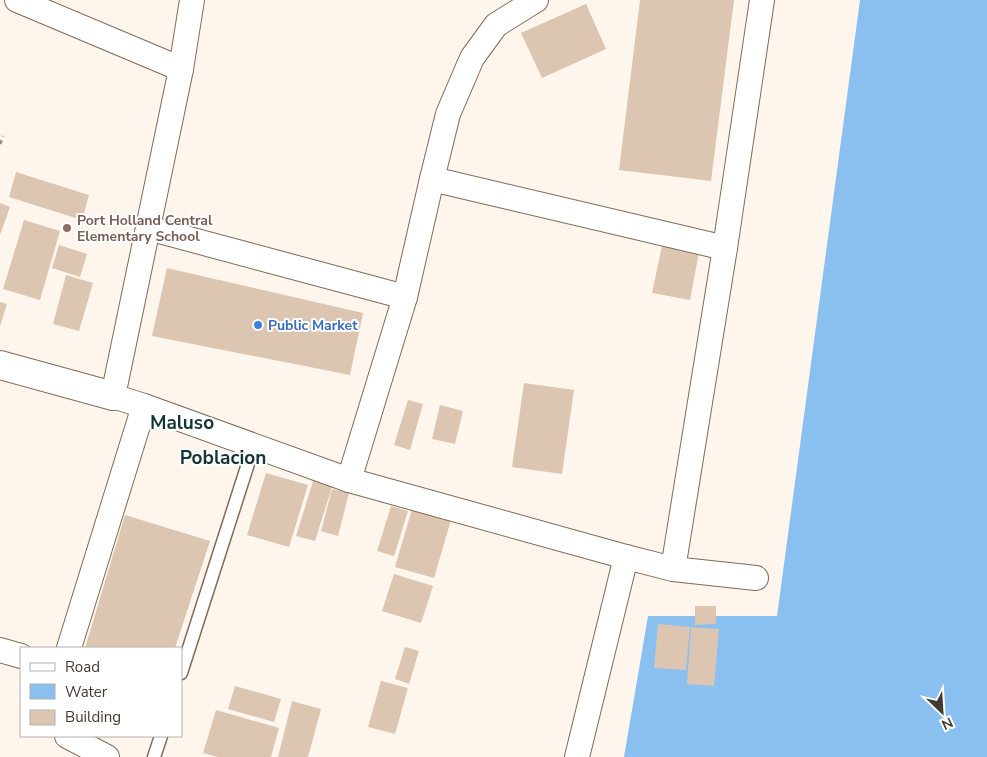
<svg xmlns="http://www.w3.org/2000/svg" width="987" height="757" viewBox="0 0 987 757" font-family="'Nunito Sans',sans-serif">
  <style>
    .water { fill: #8ac0f0 }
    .building { fill: #dcc6b1 }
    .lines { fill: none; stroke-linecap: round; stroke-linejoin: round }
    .service-casing { stroke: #7f6b58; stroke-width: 15 }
    .minor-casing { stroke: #7f6b58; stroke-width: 26 }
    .tertiary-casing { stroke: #7f6b58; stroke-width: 30 }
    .path { stroke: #988f87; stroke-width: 3; stroke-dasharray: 4 4; stroke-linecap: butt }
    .service { stroke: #fff; stroke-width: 12 }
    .minor { stroke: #fff; stroke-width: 24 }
    .tertiary { stroke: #fff; stroke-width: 28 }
    .education-dot { fill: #8d6e63; stroke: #fff; stroke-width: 2 }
    .shop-dot { fill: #3f7fe0; stroke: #fff; stroke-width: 2 }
    .labels { text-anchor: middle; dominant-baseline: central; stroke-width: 4; stroke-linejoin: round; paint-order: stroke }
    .education-label { font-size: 14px; font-weight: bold; fill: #785e54; stroke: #fff; text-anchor: start }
    .shop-label { font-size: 14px; font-weight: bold; fill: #366cbe; stroke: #fff; text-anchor: start }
    .district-label { font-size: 19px; font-weight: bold; fill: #133635; stroke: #fff }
  </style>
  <rect width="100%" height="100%" fill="#fef5ec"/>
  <!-- water -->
  <path class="water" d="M860,0H987V757H624L648,616H777Z"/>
  <!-- building -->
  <g class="building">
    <path d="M640,0H734L711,181L619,170Z"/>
    <path d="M586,4L606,49L542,78L521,33Z"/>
    <path d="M16,172L89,195L82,220L9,197Z"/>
    <path d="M0,203L10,207L0,235Z"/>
    <path d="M24,220L60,231L40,300L3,289Z"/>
    <path d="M59,245L87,254L80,277L52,268Z"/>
    <path d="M662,246L699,252L690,300L652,293Z"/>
    <path d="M167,268L363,313L350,375L152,336Z"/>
    <path d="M66,275L93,283L79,331L53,324Z"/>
    <path d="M0,302L7,304L0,326Z"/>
    <path d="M524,383L574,390L562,474L512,467Z"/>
    <path d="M408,400L423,404L410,450L394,445Z"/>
    <path d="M440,405L463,411L455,444L432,439Z"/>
    <path d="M266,473L308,485L289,547L247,535Z"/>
    <path d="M315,475L334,481L315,541L296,536Z"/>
    <path d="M332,489L349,493L338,536L321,531Z"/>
    <path d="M391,506L408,511L394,556L377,551Z"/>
    <path d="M412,509L451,520L434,578L395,567Z"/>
    <path d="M125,515L210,541L175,648H85Z"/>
    <path d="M394,574L433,586L421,623L382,611Z"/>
    <path d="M695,606H716V624L695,625Z"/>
    <path d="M658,624L690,627L686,670L654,668Z"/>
    <path d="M691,627L719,629L714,686L687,684Z"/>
    <path d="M405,647L419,651L409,684L395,679Z"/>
    <path d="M381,681L408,688L395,734L368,727Z"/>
    <path d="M235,686L281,699L274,722L228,709Z"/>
    <path d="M292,701L321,709L308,757H278Z"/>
    <path d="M216,710L279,728L271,757H218L203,753Z"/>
  </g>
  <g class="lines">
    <defs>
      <g id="service">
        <path d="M181,673L254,445"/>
        <path d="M154,757L161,736"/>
      </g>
      <g id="minor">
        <path d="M17,0L181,69"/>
        <path d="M192,0L181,69L113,396L144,406L349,480L626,557L673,569L756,578"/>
        <path d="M432,179L725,248"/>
        <path d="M148,228L405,297"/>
        <path d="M349,480L405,297L432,179L448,114L472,58L496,25L536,0"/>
        <path d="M673,569L725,248L762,0"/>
        <path d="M69,648L144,406"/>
        <path d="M0,650L21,656"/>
        <path d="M67,736L107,757"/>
        <path d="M577,757L626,557"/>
      </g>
      <path id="tertiary" d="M0,365L113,396"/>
    </defs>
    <!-- service casing -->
    <use href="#service" class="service-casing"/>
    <!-- minor casing -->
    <use href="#minor" class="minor-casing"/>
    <!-- tertiary casing -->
    <use href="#tertiary" class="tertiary-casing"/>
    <!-- path -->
    <path class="path" d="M0,144L3,136"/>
    <!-- service -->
    <use href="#service" class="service"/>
    <!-- minor -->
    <use href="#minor" class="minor"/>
    <!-- tertiary -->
    <use href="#tertiary" class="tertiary"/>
  </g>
  <!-- markers -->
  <circle class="education-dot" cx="67" cy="228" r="5"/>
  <circle class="shop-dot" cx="258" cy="325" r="5"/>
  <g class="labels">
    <!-- education labels -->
    <g class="education-label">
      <text x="77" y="220">Port Holland Central<tspan x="77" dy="16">Elementary School</tspan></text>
    </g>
    <!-- shop labels -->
    <g class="shop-label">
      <text x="268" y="325">Public Market</text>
    </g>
    <!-- district labels -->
    <g class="district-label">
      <text x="182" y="423">Maluso</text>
      <text x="223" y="458">Poblacion</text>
    </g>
  </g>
  <!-- legend -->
  <rect x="20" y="647" width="162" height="90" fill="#ffffff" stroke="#b3b0ad"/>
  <rect x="30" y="663" width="25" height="8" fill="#ffffff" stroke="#b3b0ad"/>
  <text x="65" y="672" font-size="15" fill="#423931">Road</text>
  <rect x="30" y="684" width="25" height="15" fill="#8ac0f0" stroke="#b3b0ad"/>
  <text x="65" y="697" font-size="15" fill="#423931">Water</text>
  <rect x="30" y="710" width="25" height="15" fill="#dcc6b1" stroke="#b3b0ad"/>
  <text x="65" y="722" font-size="15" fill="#423931">Building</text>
  <!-- north arrow -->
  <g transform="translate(942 712) rotate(155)" stroke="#ffffff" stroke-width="4" paint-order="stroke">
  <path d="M0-4L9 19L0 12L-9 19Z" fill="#423931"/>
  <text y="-8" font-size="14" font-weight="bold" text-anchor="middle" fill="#423931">N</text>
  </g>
</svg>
